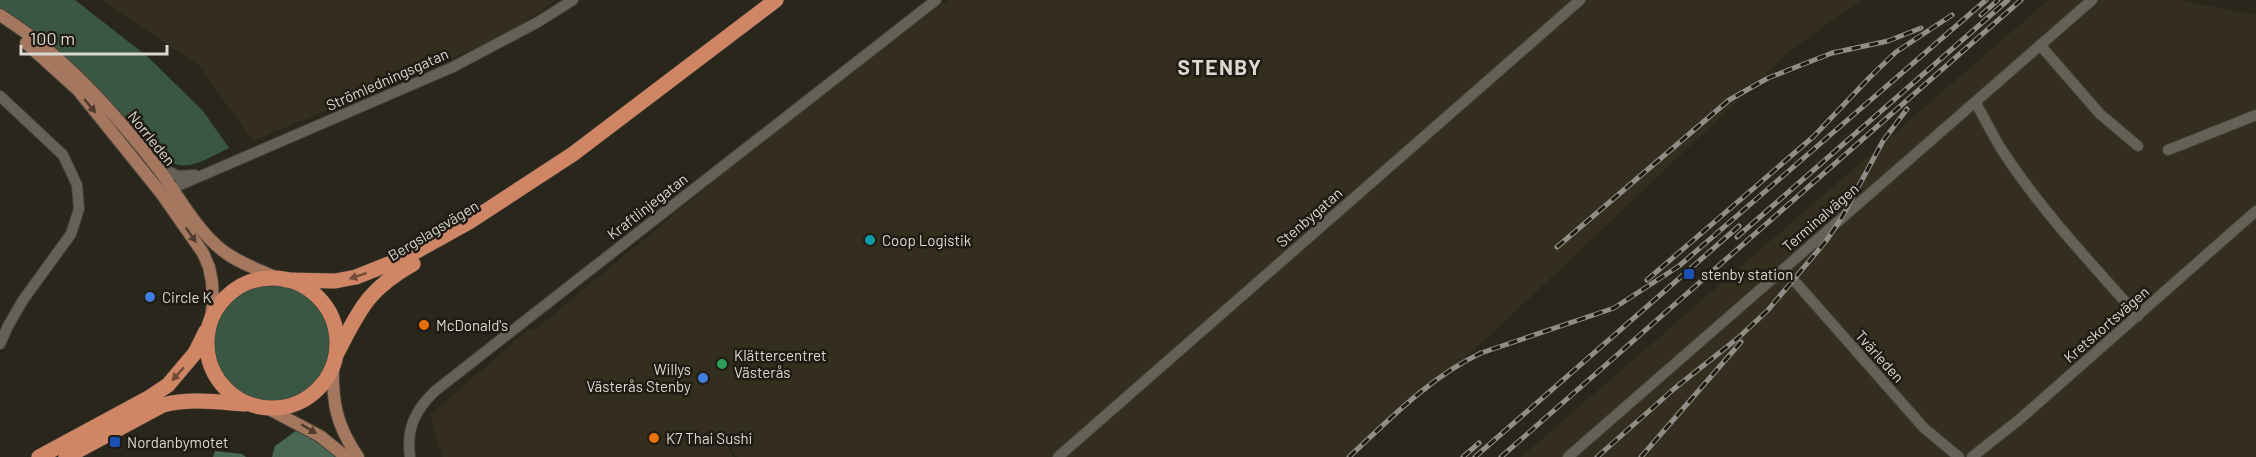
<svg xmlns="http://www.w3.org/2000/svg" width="2256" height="457" viewBox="0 0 2256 457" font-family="Barlow,sans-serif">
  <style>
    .built { fill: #342e1e }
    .green { fill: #395743 }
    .forest { fill: #496853 }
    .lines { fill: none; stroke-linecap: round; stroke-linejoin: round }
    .minor-casing { stroke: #46433b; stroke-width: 12 }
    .major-casing { stroke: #46433b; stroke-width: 14 }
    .highway-casing { stroke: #46433b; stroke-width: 16 }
    .minor { stroke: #656156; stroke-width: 10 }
    .major { stroke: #a5775f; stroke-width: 12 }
    .highway { stroke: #d08565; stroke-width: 15 }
    .rail-casing { stroke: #908e86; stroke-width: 5 }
    .rail { stroke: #201c13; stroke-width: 3; stroke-dasharray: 9; stroke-linecap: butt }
    .oneway { fill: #4f3c2e }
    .oneway2 { fill: #6f4b38 }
    .culture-dot { fill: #0f9aa8; stroke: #201c13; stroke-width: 2 }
    .transit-dot { fill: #1a4fb4; stroke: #201c13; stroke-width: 2 }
    .shop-dot { fill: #3f7fe0; stroke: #201c13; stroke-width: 2 }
    .food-dot { fill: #e8710a; stroke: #201c13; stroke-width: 2 }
    .leisure-dot { fill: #2e9e5b; stroke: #201c13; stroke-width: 2 }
    .labels { text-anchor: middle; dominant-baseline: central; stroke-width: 5; stroke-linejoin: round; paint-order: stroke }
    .street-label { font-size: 15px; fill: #dad8d1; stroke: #201c13 }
    .poi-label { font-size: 15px; fill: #dad8d1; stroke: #201c13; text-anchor: start }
    .district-label { font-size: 21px; font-weight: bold; letter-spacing: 1.5px; fill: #dad8d1; stroke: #201c13 }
  </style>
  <rect width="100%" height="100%" fill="#29261c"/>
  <!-- built -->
  <g class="built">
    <path d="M101,0H557L503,37L253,141L198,65Z"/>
    <path d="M948,0H1862L1791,50L1494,332L1349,457H737L726,440L733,457H442L430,415L526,331L537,328L796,113Z"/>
    <path d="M2048,0H2178L2256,15V457H1521Z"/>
  </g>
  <!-- green -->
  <g class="green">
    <path d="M0,0H75L148,57L203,111L229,148C205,159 188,174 164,159L80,72L0,10Z"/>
    <circle cx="272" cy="343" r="58"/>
  </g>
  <!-- forest -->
  <g class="forest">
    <path d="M297,430L328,448L335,457H272L275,446Z"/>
    <path d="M215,451L242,454L246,457H213Z"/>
  </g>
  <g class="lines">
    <defs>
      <g id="minor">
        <path d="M2040,45L2100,114L2138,146"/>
        <path d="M0,96L63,155L77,185L79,209L71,234L23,300L8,326L0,344"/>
        <path d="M1975,102C1984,117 1991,132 2000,147C2039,208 2090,262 2138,316"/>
        <path d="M2168,150L2256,115"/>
        <path d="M156,165L178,176L195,175"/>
        <path d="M173,188L453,67L538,22L573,0"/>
        <path d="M1784,269L1924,428L1959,457"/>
        <path d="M410,457C406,429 415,410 435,391L936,0"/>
        <path d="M1058,457L1580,0"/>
        <path d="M1568,457L2092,0"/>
        <path d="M1972,457L2020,419L2256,211"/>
      </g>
      <g id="major">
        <path d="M0,15C64,55 114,112 160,171C178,195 197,231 222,250C238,263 260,270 279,279"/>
        <path d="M26,43L78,90L161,193L203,253L209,267L212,282L213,301L211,319"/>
        <path d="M333,364C332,402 336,425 358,457"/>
        <path d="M267,408L320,436L346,457"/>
      </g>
      <g id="highway">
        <circle cx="272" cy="343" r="65"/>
        <path d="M286,280L335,281L356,277L406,257L469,222L573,154L776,0"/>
        <path d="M337,353C360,309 368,289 413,264"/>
        <path d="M39,457L150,397L168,385L195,353L206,331"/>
        <path d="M66,457L163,405C190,398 217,402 244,404"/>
      </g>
    </defs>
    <!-- minor casing -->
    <use href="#minor" class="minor-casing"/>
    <!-- major casing -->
    <use href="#major" class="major-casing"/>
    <!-- highway casing -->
    <use href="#highway" class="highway-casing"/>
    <!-- minor -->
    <use href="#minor" class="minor"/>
    <!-- major -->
    <use href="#major" class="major"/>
    <!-- highway -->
    <use href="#highway" class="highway"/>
    <defs>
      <g id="rail">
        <path d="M1981,15L1998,0"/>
        <path d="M1737,237L2008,0"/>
        <path d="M1557,247L1729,100L1768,78L1832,53L1888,41L1921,28"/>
        <path d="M1647,280L1813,137L1870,77L1896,52L1952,15"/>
        <path d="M1349,457C1390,419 1430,377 1481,353L1614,308L1679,266L1986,0"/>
        <path d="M1463,457L1479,443"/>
        <path d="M1475,457L1739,226"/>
        <path d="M1501,457L2021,0"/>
        <path d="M1597,457L1675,388L1738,338L1768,310L1826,241L1842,217L1883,141L1907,109"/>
        <path d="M1641,457L1741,342"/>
      </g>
    </defs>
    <!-- rail casing -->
    <use href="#rail" class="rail-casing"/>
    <!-- rail -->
    <use href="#rail" class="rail"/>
  </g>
  <!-- one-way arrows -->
  <defs><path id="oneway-solid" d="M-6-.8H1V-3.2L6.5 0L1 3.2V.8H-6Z" transform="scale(1.5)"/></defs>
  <g class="oneway">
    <use href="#oneway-solid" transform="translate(90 106) rotate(51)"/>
    <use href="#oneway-solid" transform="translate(191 235) rotate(55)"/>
    <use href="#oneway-solid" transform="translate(309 429) rotate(31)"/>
  </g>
  <g class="oneway2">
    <use href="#oneway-solid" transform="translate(358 276) rotate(162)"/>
    <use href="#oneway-solid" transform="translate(178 374) rotate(132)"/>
  </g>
  <!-- markers -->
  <circle class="culture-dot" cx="870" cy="240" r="6"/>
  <g class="transit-dot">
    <rect x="1683" y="268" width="12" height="12" rx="3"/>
    <rect x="109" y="436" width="12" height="12" rx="3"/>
  </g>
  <g class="shop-dot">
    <circle cx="150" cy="297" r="6"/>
    <circle cx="703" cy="378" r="6"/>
  </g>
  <g class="food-dot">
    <circle cx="424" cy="325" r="6"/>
    <circle cx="654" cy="438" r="6"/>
  </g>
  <circle class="leisure-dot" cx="722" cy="364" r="6"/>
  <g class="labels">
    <!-- street labels -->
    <g class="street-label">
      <text transform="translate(387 79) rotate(-24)">Strömledningsgatan</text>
      <text transform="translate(152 138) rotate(51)">Norrleden</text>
      <text transform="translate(647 206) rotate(-38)">Kraftlinjegatan</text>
      <text transform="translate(1309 217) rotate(-41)">Stenbygatan</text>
      <text transform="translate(1820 217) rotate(-41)">Terminalvägen</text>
      <text transform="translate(433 230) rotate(-31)">Bergslagsvägen</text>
      <text transform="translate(2106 324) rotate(-41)">Kretskortsvägen</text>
      <text transform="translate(1880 356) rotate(48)">Tvärleden</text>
    </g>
    <!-- poi labels -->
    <g class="poi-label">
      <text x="882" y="240">Coop Logistik</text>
      <text x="1701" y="274">stenby station</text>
      <text x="162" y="297">Circle K</text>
      <text x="436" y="325">McDonald's</text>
      <text x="734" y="355">Klättercentret<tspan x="734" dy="17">Västerås</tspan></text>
      <text x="691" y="369" text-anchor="end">Willys<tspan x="691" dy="17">Västerås Stenby</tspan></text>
      <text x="666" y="438">K7 Thai Sushi</text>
      <text x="127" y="442">Nordanbymotet</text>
    </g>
    <!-- district labels -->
    <g class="district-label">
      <text x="1220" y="66">STENBY</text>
    </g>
  </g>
  <!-- scale -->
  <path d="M21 45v9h146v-9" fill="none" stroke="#dad8d1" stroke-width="3"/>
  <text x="30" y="45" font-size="18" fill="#dad8d1" stroke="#201c13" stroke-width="4.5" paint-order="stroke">100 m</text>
</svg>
